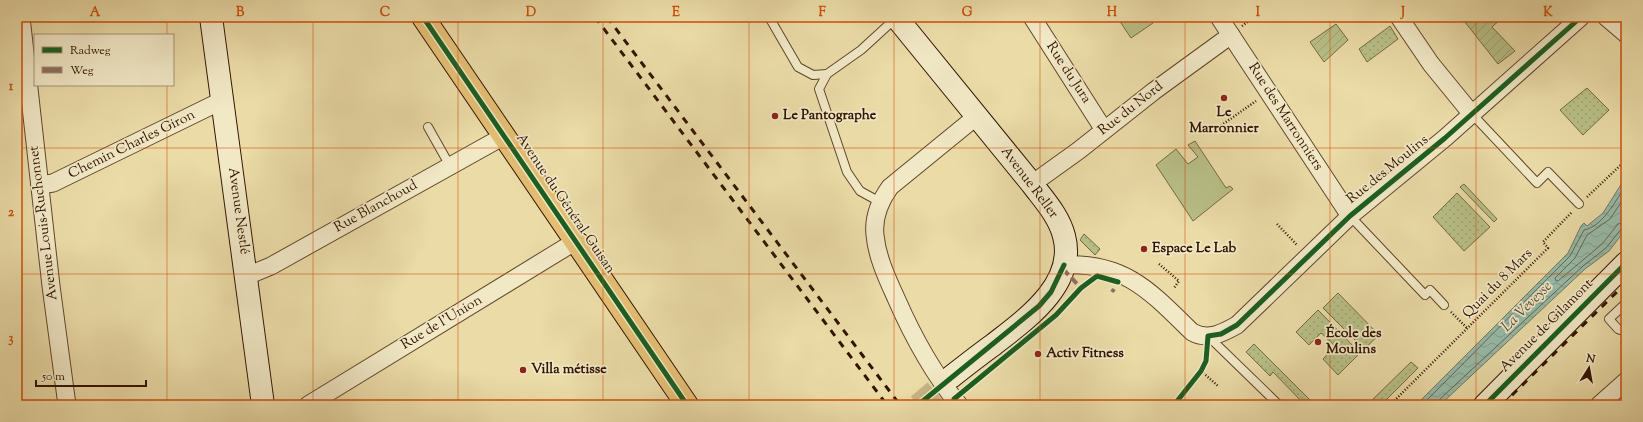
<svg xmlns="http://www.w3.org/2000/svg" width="1643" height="422" viewBox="0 0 1643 422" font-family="'Sorts Mill Goudy',serif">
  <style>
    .grass { fill: url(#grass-dots); stroke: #756a44 }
    .park { fill: #b8c087; stroke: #756a44 }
    .garden { fill: url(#garden-furrows); stroke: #756a44 }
    .water { fill: url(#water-waves); stroke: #6f7865 }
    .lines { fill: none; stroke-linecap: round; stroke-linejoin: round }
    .shore { stroke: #656854; stroke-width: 1 }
    .secondary-tunnel { stroke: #c5b386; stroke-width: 22; stroke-dasharray: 22 11; stroke-linecap: butt }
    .lane-casing { stroke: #60462a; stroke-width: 10 }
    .street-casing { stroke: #60462a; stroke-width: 19 }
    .secondary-casing { stroke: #321400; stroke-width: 24 }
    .primary-casing { stroke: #321400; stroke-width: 24 }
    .path { stroke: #321400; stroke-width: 2.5; stroke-dasharray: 1 2; stroke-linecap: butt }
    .lane { stroke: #f1e8c6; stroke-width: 8 }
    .street { stroke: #f1e8c6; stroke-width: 17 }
    .secondary { stroke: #f1e8c6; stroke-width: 22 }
    .primary { stroke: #e5be74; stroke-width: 22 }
    .rail { stroke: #321400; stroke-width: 3; stroke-dasharray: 7 7; stroke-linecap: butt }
    .quiet { stroke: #8d6e63; stroke-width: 4; stroke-dasharray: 8 4; stroke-linecap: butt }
    .cycleway-casing { stroke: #f1e8c6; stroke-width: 8 }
    .cycleway { stroke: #1b5e20; stroke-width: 5 }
    .grid { fill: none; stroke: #cd4f0a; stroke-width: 1; stroke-opacity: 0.55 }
    .poi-dot { fill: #8f2418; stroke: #f1e8c6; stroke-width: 1.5 }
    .labels { text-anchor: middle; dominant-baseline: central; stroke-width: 3.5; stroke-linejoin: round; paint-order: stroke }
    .street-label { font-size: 14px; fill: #321400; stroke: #f1e8c6 }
    .poi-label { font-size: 14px; font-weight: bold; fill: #321400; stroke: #f1e8c6; text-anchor: start }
    .water-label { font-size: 15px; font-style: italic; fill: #564e3b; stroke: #f1e8c6 }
    .neatline { fill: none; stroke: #cd4f0a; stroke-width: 1.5 }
    .grid-label { font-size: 13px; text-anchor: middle; font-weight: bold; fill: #cd4f0a }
  </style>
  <defs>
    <pattern id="grass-dots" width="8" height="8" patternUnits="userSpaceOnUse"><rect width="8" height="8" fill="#b8c087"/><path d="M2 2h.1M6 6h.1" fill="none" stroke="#9fa473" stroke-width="1.8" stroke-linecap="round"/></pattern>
    <pattern id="garden-furrows" width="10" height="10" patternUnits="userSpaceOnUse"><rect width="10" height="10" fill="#b8c087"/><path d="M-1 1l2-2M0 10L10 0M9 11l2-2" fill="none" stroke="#9fa473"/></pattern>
    <pattern id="water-waves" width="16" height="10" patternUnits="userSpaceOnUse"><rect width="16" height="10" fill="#98bba9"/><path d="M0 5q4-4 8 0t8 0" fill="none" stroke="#83a090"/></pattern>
  </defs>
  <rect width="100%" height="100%" fill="#eadba7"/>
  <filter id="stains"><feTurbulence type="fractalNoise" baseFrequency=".005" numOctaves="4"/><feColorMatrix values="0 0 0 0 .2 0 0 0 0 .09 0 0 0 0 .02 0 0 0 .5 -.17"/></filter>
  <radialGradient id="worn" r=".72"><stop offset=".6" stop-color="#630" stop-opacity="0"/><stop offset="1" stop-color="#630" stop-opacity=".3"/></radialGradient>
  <!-- grass -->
  <g class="grass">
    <path d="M1390,26L1398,39L1367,62L1359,49Z"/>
    <path d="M1587,88L1609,110L1583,135L1560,110Z"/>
    <path d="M1464,184L1497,219L1494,222L1460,187Z"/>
    <path d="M1457,193L1490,227L1464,251L1433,217Z"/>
    <path d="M1084,234L1100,249L1095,255L1080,240Z"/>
    <path d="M1338,293L1379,335L1364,349L1323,308Z"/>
    <path d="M1318,310L1360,353L1338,375L1323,359L1335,346L1321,333L1309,345L1296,332Z"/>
    <path d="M1254,344L1315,405H1305L1273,372L1270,376L1246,352Z"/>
    <path d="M1411,362L1418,368L1381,405H1367Z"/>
  </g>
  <!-- park -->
  <g class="park">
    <path d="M1117,17H1149L1153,23L1131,38Z"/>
    <path d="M1195,141L1226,188L1230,186L1233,189L1193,221L1156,165L1176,149L1188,164L1198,157L1188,145Z"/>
  </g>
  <!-- garden -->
  <g class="garden">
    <path d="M1461,17H1503L1492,27L1515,51L1498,64Z"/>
    <path d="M1336,24L1348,40L1324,62L1310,42Z"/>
  </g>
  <!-- water -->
  <path class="water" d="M1622,183L1626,187V229L1609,251L1585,269L1440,405H1416L1568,253L1581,226L1584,223L1587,226L1603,213Z"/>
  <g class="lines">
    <!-- shore -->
    <g class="shore">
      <path d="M1626,195L1610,219L1587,235L1575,258L1555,278L1556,281H1558L1602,244L1618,224L1626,222"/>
      <path d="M1422,405L1570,256L1584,230C1602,226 1613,205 1623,190L1626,189"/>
      <path d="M1438,405L1439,400L1583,266L1606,248L1622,228L1626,227"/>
    </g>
    <!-- secondary-tunnel -->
    <path class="secondary-tunnel" d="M918,405L951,377"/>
    <defs>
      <g id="lane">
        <path d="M769,17L798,67L813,75L827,74L861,50L896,18"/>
        <path d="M827,74L819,89L847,172L860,191L880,202"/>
        <path d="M1471,113L1537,183L1548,172L1579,204"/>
        <path d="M428,127L450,166"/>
        <path d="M1350,216L1425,295L1430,290L1444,305"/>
        <path d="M1626,303L1609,319L1618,329L1626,332"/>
        <path d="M1209,337L1279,405"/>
      </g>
      <g id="street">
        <path d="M21,17L51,286L67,405"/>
        <path d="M1032,17L1104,130"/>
        <path d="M1219,17L1350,216"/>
        <path d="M1399,17L1431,64L1471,113"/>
        <path d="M1606,17L1626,34"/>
        <path d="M1032,184L1078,151L1154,91L1231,35"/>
        <path d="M40,185L53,183L223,100"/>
        <path d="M1064,265C1125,262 1151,292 1192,332C1208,341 1223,333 1237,325L1350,216L1445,138L1581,17"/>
        <path d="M247,276L271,266L504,136"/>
        <path d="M308,405L576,241"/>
        <path d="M959,405C932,372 913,337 896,298C887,278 877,257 875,235C873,217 880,201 890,187L977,116"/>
        <path d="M1599,405L1626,381"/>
      </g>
      <g id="secondary">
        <path d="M211,17L263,405"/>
        <path d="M896,17L1032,184C1044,200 1059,216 1064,236C1077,284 1025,320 993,345C979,355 965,366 951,377"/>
        <path d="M1485,405L1626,263"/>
      </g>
      <path id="primary" d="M423,17L687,405"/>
    </defs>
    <!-- lane casing -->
    <use href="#lane" class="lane-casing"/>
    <!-- street casing -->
    <use href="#street" class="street-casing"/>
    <!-- secondary casing -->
    <use href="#secondary" class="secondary-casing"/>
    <!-- primary casing -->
    <use href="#primary" class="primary-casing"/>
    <!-- path -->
    <g class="path">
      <path d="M1242,26L1254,17"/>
      <path d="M1216,129L1256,101"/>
      <path d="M1587,197L1626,160"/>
      <path d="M1277,224L1297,245"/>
      <path d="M1159,264L1179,281L1174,288"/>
      <path d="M1451,312L1467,328"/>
      <path d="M1621,343L1626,348"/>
      <path d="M1625,355L1623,353L1626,349"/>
      <path d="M1201,371L1218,386"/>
      <path d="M1180,397L1188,405"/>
      <path d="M1174,405C1188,388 1204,372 1208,350"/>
      <path d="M1390,405L1548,248L1543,242L1572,212"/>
    </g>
    <!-- lane -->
    <use href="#lane" class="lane"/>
    <!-- street -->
    <use href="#street" class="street"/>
    <!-- secondary -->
    <use href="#secondary" class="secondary"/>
    <!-- primary -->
    <use href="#primary" class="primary"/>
    <!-- rail -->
    <g class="rail">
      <path d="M595,17L887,405"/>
      <path d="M607,17L900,405"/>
      <path d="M1502,405L1626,283"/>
    </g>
    <!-- quiet -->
    <g class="quiet">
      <path d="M1063,269L1081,288"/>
      <path d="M1112,292L1114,289"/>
    </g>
    <defs>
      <g id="cycleway">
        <path d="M423,17L687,405"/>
        <path d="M954,399L1056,315L1081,288L1097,276L1118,282"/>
        <path d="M918,405L1039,306L1051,292L1064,265"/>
        <path d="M1174,405L1201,371L1206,361L1208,336L1221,334L1237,325L1350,216L1445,138L1581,17"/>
        <path d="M1485,405L1626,263"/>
      </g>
    </defs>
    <!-- cycleway casing -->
    <use href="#cycleway" class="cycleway-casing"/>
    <!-- cycleway -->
    <use href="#cycleway" class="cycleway"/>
  </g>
  <!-- grid -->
  <path class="grid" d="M167,17V35M313,17V405M458,17V405M603,17V405M749,17V405M894,17V405M1040,17V405M1185,17V405M1330,17V405M1476,17V405M167,85V405M17,148H1626M17,274H1626"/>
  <!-- markers -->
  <g class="poi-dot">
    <circle cx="1224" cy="98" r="4"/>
    <circle cx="775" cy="116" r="4"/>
    <circle cx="1144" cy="249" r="4"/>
    <circle cx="1318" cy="342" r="4"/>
    <circle cx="1038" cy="354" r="4"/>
    <circle cx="523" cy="370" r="4"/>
  </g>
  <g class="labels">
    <!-- street labels -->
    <g class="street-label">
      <text transform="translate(1068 73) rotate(57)">Rue du Jura</text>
      <text transform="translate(1131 109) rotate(-38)">Rue du Nord</text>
      <text transform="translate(1285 117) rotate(57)">Rue des Marronniers</text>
      <text transform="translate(132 145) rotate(-26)">Chemin Charles Giron</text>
      <text transform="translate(1388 170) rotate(-39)">Rue des Moulins</text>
      <text transform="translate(1029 183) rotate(53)">Avenue Reller</text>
      <text transform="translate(565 204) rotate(56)">Avenue du Général-Guisan</text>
      <text transform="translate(376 207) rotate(-29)">Rue Blanchoud</text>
      <text transform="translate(238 211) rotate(82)">Avenue Nestlé</text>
      <text transform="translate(44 223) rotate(-97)">Avenue Louis-Ruchonnet</text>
      <text transform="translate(1498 284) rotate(-45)">Quai du 8 Mars</text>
      <text transform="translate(442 323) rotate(-31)">Rue de l'Union</text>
      <text transform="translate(1547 326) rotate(-45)">Avenue de Gilamont</text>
    </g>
    <!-- poi labels -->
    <g class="poi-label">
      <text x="1224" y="113" text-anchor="middle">Le<tspan x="1224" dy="16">Marronnier</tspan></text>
      <text x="783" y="116">Le Pantographe</text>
      <text x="1152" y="249">Espace Le Lab</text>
      <text x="1326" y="334">École des<tspan x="1326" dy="16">Moulins</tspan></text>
      <text x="1046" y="354">Activ Fitness</text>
      <text x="531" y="370">Villa métisse</text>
    </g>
    <!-- water labels -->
    <g class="water-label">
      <text transform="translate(1527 307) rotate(-45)">La Veveyse</text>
    </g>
  </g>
  <!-- margin -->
  <rect width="1643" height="422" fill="none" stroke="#eadba7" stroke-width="44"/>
  <!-- legend -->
  <rect x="34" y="34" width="140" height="52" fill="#f1e8c6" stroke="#a59377"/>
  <rect x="42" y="47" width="20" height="6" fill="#1b5e20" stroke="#a59377"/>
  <text x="70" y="54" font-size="12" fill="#321400">Radweg</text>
  <rect x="42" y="67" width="20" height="6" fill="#8d6e63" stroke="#a59377"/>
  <text x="70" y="74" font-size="12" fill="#321400">Weg</text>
  <!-- north arrow -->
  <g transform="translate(1589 368) rotate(11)" stroke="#f1e8c6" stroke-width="3" paint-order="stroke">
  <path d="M0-3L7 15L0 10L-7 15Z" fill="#321400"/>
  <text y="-6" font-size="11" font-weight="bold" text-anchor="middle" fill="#321400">N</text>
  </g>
  <!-- scale -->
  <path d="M36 380v6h110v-6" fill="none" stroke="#321400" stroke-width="2"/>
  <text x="42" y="380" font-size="12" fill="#321400" stroke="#f1e8c6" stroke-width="3" paint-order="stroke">50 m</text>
  <rect x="22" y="22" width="1599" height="378" class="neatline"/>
  <g class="grid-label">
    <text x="95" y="16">A</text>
    <text x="240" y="16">B</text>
    <text x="385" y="16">C</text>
    <text x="531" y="16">D</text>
    <text x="676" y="16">E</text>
    <text x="822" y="16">F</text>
    <text x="967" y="16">G</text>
    <text x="1112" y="16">H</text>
    <text x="1258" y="16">I</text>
    <text x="1403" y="16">J</text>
    <text x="1548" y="16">K</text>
    <text x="11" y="90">1</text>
    <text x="11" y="216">2</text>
    <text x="11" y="342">3</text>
  </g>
  <rect width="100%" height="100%" filter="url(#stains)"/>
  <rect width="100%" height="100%" fill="url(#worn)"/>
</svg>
